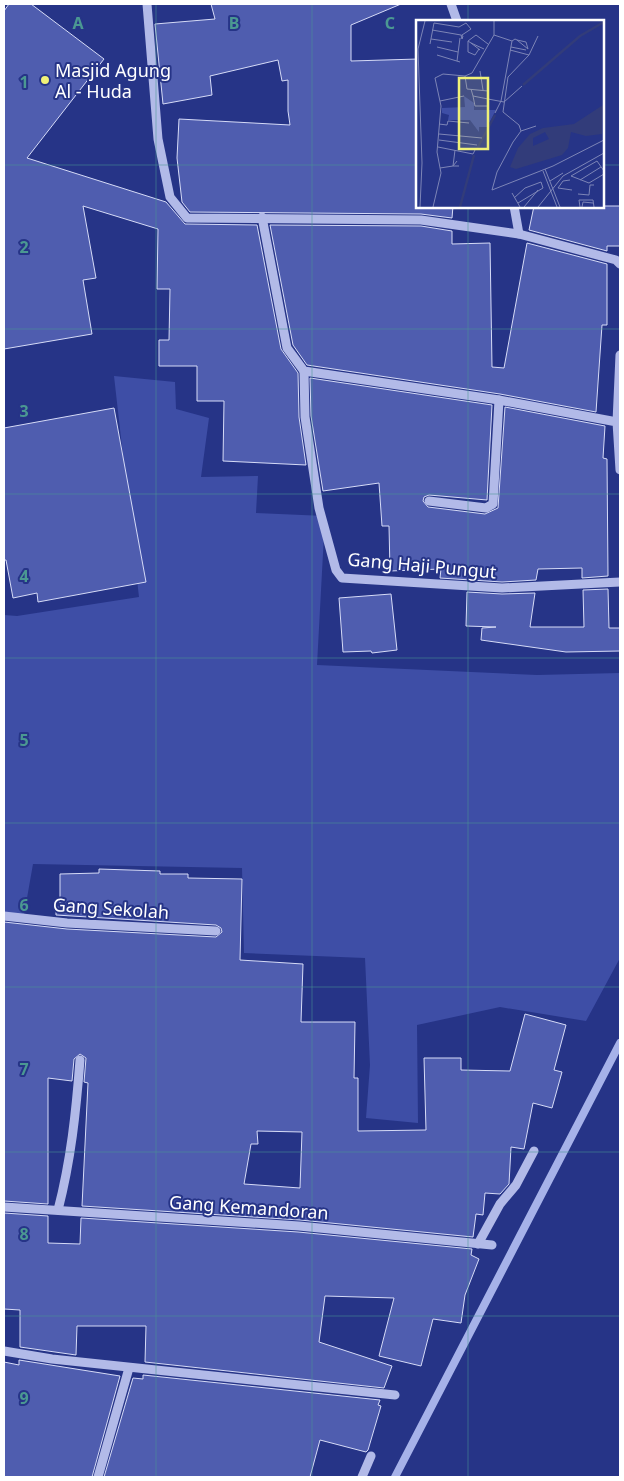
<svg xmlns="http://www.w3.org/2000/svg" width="624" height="1481" viewBox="0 0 624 1481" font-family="'Noto Sans',sans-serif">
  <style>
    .green { fill: #3e4ea6 }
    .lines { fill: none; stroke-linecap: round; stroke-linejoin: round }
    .stream { stroke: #a6b2e9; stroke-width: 8 }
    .building { fill: #4f5daf; stroke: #d6dbf7; fill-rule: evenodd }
    .minor { stroke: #b2bae8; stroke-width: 9 }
    .grid { fill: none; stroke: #4b9892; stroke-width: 1; stroke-opacity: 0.55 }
    .poi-dot { fill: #f0f177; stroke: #263487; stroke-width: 2 }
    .labels { text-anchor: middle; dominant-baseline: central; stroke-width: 4; stroke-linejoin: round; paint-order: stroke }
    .poi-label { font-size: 18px; fill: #fff; stroke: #263487; text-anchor: start }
    .street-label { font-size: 18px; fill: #fff; stroke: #263487 }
    .inset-river { fill: none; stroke: #323c7a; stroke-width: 2.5 }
    .inset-road { fill: none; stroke: #7d85b7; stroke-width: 1 }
    .view { fill: #f0f177; fill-opacity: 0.15; stroke: #f0f177; stroke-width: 2.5 }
    .inset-edge { fill: none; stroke: #fff; stroke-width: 2.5 }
    .grid-label { font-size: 16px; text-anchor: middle; font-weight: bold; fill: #4b9892; stroke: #263487; stroke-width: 4; stroke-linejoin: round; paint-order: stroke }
  </style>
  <rect width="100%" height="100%" fill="#263487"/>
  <!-- green -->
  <path class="green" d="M114,376L175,382L176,409L209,418L201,477L258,476L256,513L325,516L317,665L537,675L620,673V958L586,1021L500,1007L417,1025L418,1123L366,1118L370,1065L365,958L244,953L242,868L33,864L24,915L4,912V615L17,616L139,597Z"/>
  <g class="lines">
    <!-- stream -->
    <path class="stream" d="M395,1477L620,1043"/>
  </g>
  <!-- building -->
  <g class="building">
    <path d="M9,4H31L104,59L27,158L166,202L185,224L257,225L281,349L298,373L299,417L306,465L223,461L224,401H197V366H159V340H169L170,289H157L158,229L83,206L96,278L83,280L92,334L4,349V11Z"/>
    <path d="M211,4H401L351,25V61L418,59V206H453L452,218L421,214L190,212L182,202L177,158L179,119L290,125L288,111V80L282,81L278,60L210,76L212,95L163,104L155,24L215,19Z"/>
    <path d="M534,206H620V246H607V251L529,230Z"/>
    <path d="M270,225L421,226L452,231V244L490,243L492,367L504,368L527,243L607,264V325H602L596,412L500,394L307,365L293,345Z"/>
    <path d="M310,378L492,405L487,500L429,495L424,497L423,501L428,507L485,514L498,508L505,407L605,426L603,458L607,459L608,576L582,578V568L538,569L536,580L502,582L440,578L441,569L390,571L389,526H382L379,483L323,491L311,416Z"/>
    <path d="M114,408L146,582L38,602L37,593L13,598L6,560H4V428Z"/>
    <path d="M608,589L609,628H620V651L566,652L481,640L482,628L496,627L466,626L467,592L502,594L535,593L530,627H584L583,590Z"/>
    <path d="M391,594L397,650L372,653L371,651L343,652L339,598Z"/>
    <path d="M99,869L160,871V874H188V878L242,879L240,960L303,964L301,1022H355L354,1078H358V1131L426,1130L424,1058H461V1070L510,1071L525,1014L566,1025L554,1070L562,1072L552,1108L533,1103L524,1149L511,1147L509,1184L500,1194L485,1193L483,1215L476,1214L473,1237L300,1220L82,1206L88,1083L84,1082L86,1058L80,1054L74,1059L72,1081L48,1078V1204L4,1201V922L67,929L216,937L222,932L221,928L216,925L56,915V907H60V874L99,873ZM257,1131L302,1132L300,1188L244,1184L251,1144H258Z"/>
    <path d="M4,1213L48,1216V1243L80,1244L81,1218L298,1232L472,1249L471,1255L479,1259L465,1295L461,1323L433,1319L421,1366L379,1356L394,1298L325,1296L319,1342L392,1366L384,1388L145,1362L146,1326H77L76,1355L20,1347V1310L4,1309Z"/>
    <path d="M19,1360L120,1376L92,1477H4V1362L19,1365Z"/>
    <path d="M143,1375L380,1400L378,1405L381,1406L368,1450L366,1452L320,1440L310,1477H104L133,1378L143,1379Z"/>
  </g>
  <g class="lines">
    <!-- minor -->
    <g class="minor">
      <path d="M147,4L158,139L170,197L187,218L421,220L519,234L616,260L620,264"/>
      <path d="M451,4L457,21"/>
      <path d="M514,206L519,234"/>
      <path d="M262,217L287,348L304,371L499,400L617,422L620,470"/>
      <path d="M620,355L617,422L620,423"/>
      <path d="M304,371L305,417L319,508L336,570L342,578L502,588L620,582"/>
      <path d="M429,501L486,508L493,504L499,400"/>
      <path d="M4,916L67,923L216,931"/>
      <path d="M4,1207L299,1226L492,1245"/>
      <path d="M58,1210C71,1160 76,1112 80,1060"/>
      <path d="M478,1244L500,1204L516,1185L534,1151"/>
      <path d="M4,1351L52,1359L395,1395"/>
      <path d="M98,1477L129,1368"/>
      <path d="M362,1477L371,1456"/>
    </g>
  </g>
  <!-- grid -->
  <path class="grid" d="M156,4V1477M312,4V1477M468,4V21M4,165H418M603,165H620M468,206V1477M4,329H620M4,494H620M4,658H620M4,823H620M4,987H620M4,1152H620M4,1316H620"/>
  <!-- markers -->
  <circle class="poi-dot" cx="45" cy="80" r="5"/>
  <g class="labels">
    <!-- poi labels -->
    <g class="poi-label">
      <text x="55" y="70">Masjid Agung<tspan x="55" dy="21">Al - Huda</tspan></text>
    </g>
    <!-- street labels -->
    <g class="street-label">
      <text transform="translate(422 565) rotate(5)">Gang Haji Pungut</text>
      <text transform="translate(111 908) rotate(4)">Gang Sekolah</text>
      <text transform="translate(249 1207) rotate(4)">Gang Kemandoran</text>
    </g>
  </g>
  <!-- overview -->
  <g transform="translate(416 20)">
    <rect width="188" height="188" fill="#263487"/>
    <path d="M48,76L58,83V90H80L71,107H63V112L54,100H32L33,95L26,93V88L49,87Z" fill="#3e4ea6"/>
    <path d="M187,85L186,114L170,116L155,112L152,128L146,135L100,149L94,147L102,128L114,114L127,108L158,104ZM129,112L133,119L117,126V118Z" fill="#323c7a" fill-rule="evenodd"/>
    <path class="inset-river" d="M107,65L164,16L188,2M61,129L79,95M44,187L58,135"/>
    <path class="inset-road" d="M16,10L45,15L46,19L47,16L45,15M78,15L96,21L85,81L79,93M15,19L36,22M52,21L60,15L72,24M96,21L99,19L101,20L110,22L112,29L101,20M55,23L52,21V32L59,35L63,29M14,24L18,3L43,7L50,3L55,9L46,15M21,27L42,32M95,27L110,30M64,30L55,23L68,29M94,30L113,35L92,57L87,92L103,105L105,111M21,35L44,42M113,35L122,16M41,41L44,18M64,51L67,70M49,56L51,69L72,71V79L88,82L106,66M55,69L57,76L72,79V86H59L57,76M24,81L48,76M23,104L31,105L32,101L53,103M120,106L105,111L97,122L81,152L76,170L137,146L188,120M23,114L66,118M23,120L61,125M0,124V184M22,127L57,134L60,128M39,130L37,146H43M24,148L37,146L41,141M129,149L144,187M127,151L141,187M188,151L181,141L155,156L173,163L188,154M154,160L147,161L142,168L156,170M164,160L185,147M134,161L147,153M96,173L104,187M162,174L173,175L174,165H178M98,178L109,168L125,162L127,168L102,183M4,187L6,143L2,29L9,1M17,187L25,153L21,132L25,86L19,58L27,54L49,56L56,53L78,15V1M108,187L122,170M122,187L147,156L188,133M164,187L163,180H177L178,187M166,187L167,182L177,183"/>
    <path class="view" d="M43,58H72V129H43Z"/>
    <rect width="188" height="188" class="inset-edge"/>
  </g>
  <g class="grid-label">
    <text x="78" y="29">A</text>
    <text x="234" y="29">B</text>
    <text x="390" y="29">C</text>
    <text x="24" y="88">1</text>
    <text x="24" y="253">2</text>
    <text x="24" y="417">3</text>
    <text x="24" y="582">4</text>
    <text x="24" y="746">5</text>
    <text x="24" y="911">6</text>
    <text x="24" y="1075">7</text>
    <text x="24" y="1240">8</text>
    <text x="24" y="1404">9</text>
  </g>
  <!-- border -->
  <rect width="624" height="1481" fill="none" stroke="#ffffff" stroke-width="10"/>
</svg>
